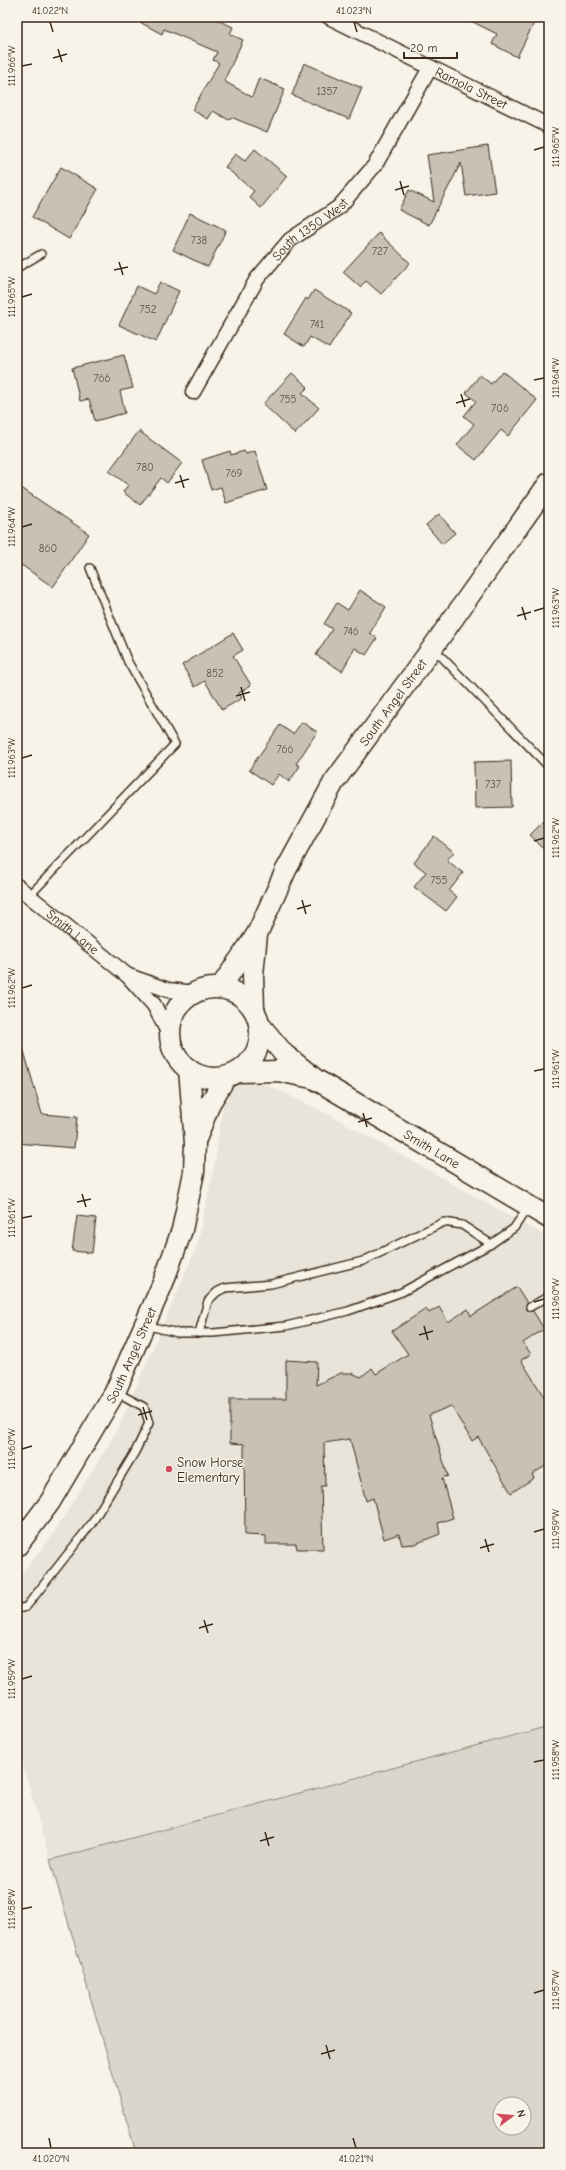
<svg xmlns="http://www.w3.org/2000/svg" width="566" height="2170" viewBox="0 0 566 2170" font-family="'Comic Neue',sans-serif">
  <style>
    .built { fill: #e9e4d9 }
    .green { fill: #dbd6cb; stroke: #8b8074; fill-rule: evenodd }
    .building { fill: #c8c1b6; stroke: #3b2a1e }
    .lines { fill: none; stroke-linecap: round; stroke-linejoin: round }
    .lane-casing { stroke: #3b2a1e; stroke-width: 10 }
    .street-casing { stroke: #3b2a1e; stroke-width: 17 }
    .secondary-casing { stroke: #3b2a1e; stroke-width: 23 }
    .lane { stroke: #f7f3e8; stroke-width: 7 }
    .street { stroke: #f7f3e8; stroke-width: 14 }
    .secondary { stroke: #f7f3e8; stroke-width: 20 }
    .ticks { fill: none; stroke: #3b2a1e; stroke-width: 1.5 }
    .poi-dot { fill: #d1495b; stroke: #f7f3e8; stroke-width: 1.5 }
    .labels { text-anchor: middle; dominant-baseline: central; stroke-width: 3; stroke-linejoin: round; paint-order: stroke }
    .number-label { font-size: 11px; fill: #5e5044 }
    .street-label { font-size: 13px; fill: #3b2a1e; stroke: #f7f3e8 }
    .poi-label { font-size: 13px; fill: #3b2a1e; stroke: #f7f3e8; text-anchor: start }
    .neatline { fill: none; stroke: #3b2a1e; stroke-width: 1.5 }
    .ticks-label { font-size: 10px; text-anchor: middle; fill: #3b2a1e }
  </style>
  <rect width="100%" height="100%" fill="#f7f3e8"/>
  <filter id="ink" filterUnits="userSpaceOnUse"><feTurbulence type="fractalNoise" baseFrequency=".025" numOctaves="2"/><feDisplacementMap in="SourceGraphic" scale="8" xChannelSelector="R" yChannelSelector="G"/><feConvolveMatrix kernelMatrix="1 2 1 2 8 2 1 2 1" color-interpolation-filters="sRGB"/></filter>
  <g filter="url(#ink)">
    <!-- built -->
    <path class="built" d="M257,1080L332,1116L549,1238V1405L521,1360L531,1354L523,1343L544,1329L517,1287L472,1316L467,1309L448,1322L439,1307L429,1313L426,1309L393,1331L408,1354L376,1374L372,1369L361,1377L352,1373H341L326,1380L321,1388L316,1387L317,1362L286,1360V1399H230V1443L244,1444L245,1535L266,1536V1544H296L297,1549H323L321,1486H325L324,1443L350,1439L366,1501L373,1498L384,1539L399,1534L415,1544L440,1534L438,1523L453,1518L442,1478L448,1476L429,1415L451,1406L472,1441L478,1437L511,1493L534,1478L532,1474L549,1464V1726L50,1860L17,1744V1579L51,1537L118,1429L197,1246L216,1156L223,1103L234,1087Z"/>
    <!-- green -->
    <path class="green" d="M549,1726V2153H136L50,1860ZM500,2104H524V2128H500Z"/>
    <!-- building -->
    <g class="building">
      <path d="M130,17H211L233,27L230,34L243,40L224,81L252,97L259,78L285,89L267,132L231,117L229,120L213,111L208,119L192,110L219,63L213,60L217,52L164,29L162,34Z"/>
      <path d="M463,17H537L517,57L492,44L497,34Z"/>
      <path d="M304,63L362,88L349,119L292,95Z"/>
      <path d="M488,146L495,192L466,196L461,163L429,225L399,210L409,190L434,202L427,155Z"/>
      <path d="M255,149L287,176L261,208L249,197L254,191L225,167L235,154L245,161Z"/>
      <path d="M61,167L98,189L69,239L32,217Z"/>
      <path d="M190,213L226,230L208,267L173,250Z"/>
      <path d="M379,233L410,263L381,294L366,281L360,287L343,272Z"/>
      <path d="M160,282L179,291L156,342L119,325L137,286L154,294Z"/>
      <path d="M314,290L351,313L329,348L310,337L304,347L284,334L306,298L308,300Z"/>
      <path d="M124,355L133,388L120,391L125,413L95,421L89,399L80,401L72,368Z"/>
      <path d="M502,371L537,400L508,436L501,430L476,460L457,445L474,424L464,416L476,401L466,393L480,375L491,384Z"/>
      <path d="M292,373L308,387L302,393L319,408L295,434L263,404Z"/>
      <path d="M139,431L182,463L167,483L161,478L140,505L123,492L128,485L109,471Z"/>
      <path d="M230,451L231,455L244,451L246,454L255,451L267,490L226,503L221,487L211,490L202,460Z"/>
      <path d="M17,485L89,534L53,587L17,562Z"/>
      <path d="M439,514L455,533L442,544L426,525Z"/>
      <path d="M360,590L386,607L370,633L377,638L366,655L355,648L342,671L316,655L332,629L324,624L337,603L348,610Z"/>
      <path d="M233,633L243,650L233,656L251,685L239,693L242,698L222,710L205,681L195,687L182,665Z"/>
      <path d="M302,722L317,732L296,764L300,766L289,782L279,774L271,785L249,770L280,725L293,734Z"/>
      <path d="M511,761L512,807L475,808L474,762Z"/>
      <path d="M549,816V854L530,835Z"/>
      <path d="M434,836L454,852L447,860L463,873L449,891L457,897L446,911L414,887L426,872L414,863Z"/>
      <path d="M21,1041L42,1114L77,1117L74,1148L17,1143V1042Z"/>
      <path d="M77,1216L96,1218L92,1253L72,1251Z"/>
      <path d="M517,1287L527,1303L526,1310L533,1311L544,1329L523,1343L531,1354L521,1360L549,1405V1464L532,1474L534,1478L511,1493L478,1437L472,1441L451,1406L429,1415L448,1476L442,1478L453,1518L438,1523L440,1534L415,1544L402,1545L399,1534L384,1539L373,1498L366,1501L350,1439L324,1443L325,1486H321L323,1549H297L296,1544H266V1536L245,1535L244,1444L230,1443V1399H286V1360L317,1362L316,1385L341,1373H352L361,1377L372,1368L376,1374L408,1354L392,1331L426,1309L429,1313L439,1307L448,1322L468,1309L471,1316Z"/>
    </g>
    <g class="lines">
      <defs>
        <g id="lane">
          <path d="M17,268L41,254"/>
          <path d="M434,649L549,767"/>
          <path d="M29,896L175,744L128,662L90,568"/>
          <path d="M530,1307L549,1296"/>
          <path d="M145,1325L178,1333H213L286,1326L348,1311L402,1292L491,1244L514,1228L528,1207"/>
          <path d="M199,1333L208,1301L217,1292L225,1288L271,1284L363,1261L444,1222L462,1225L491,1244"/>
          <path d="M17,1609L26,1607L92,1523L135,1452L149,1423L144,1407L116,1392"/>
        </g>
        <g id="street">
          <path id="s1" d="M329,17L549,126"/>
          <path id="s2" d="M193,392L257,279L290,240L339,207L375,165L430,68"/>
          <path id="s3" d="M17,886L128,976L154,1005L170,1036"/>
          <path d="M129,976L168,990L195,993"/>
        </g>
        <g id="secondary">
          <path id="s4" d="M220,988L257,934L286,870L334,782L433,647L549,483"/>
          <circle cx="215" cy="1033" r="45"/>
          <path d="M254,1010L253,975L257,934"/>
          <path id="s5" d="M259,1024L284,1054L315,1079L549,1218"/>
          <path d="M238,1072L278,1071L312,1078"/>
          <path d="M197,1137L210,1103L226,1077"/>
          <path id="s6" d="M17,1546L50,1502L115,1392L163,1283L182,1230L194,1172L195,1143L189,1069"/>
        </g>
      </defs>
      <!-- lane casing -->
      <use href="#lane" class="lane-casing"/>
      <!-- street casing -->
      <use href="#street" class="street-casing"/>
      <!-- secondary casing -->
      <use href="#secondary" class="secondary-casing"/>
      <!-- lane -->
      <use href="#lane" class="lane"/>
      <!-- street -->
      <use href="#street" class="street"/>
      <!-- secondary -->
      <use href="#secondary" class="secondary"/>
    </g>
  </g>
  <!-- ticks -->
  <path class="ticks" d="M50,22L53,32M354,22L357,32M58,49L62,62M53,58L67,54M22,66L32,64M534,150L544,147M400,181L404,195M395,190L409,186M119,262L123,275M114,270L128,267M22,297L32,294M534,380L544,378M461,394L465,407M456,403L470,399M180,475L184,488M175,483L189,479M22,527L32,524M522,607L526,620M534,611L544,608M517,616L531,612M241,687L245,701M236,696L250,692M22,758L32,755M534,841L544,838M302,900L306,914M297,909L311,905M22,988L32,985M534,1071L544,1069M363,1113L367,1127M358,1122L372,1118M82,1194L86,1207M77,1202L91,1199M22,1218L32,1216M534,1302L544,1299M424,1326L428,1340M419,1335L433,1331M143,1407L147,1420M138,1415L152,1411M22,1449L32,1446M534,1532L544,1529M485,1539L489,1552M480,1548L494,1544M204,1620L208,1633M199,1628L213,1624M22,1679L32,1676M534,1762L544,1760M265,1832L269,1846M260,1841L274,1837M22,1909L32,1907M534,1993L544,1990M326,2045L330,2059M321,2054L335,2050M49,2138L51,2148M353,2138L356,2148"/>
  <!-- markers -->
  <circle class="poi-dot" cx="169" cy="1469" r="4"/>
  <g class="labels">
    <!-- number labels -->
    <g class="number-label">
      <text x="327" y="91">1357</text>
      <text x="199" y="240">738</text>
      <text x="380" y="251">727</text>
      <text x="148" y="309">752</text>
      <text x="317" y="324">741</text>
      <text x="102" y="378">766</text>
      <text x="288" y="399">755</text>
      <text x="500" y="408">706</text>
      <text x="145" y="467">780</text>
      <text x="234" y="473">769</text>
      <text x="48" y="548">860</text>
      <text x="351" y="631">746</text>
      <text x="215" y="673">852</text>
      <text x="285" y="749">766</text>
      <text x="493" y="784">737</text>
      <text x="439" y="880">755</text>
    </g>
    <!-- street labels -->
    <g class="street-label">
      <text stroke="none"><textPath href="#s1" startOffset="159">Ramola Street</textPath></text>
      <text stroke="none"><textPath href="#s2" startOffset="203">South 1350 West</textPath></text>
      <text stroke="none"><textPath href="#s4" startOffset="335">South Angel Street</textPath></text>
      <text stroke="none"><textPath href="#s3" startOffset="72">Smith Lane</textPath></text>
      <text stroke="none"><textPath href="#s5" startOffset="215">Smith Lane</textPath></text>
      <text stroke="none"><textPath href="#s6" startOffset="223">South Angel Street</textPath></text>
    </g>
    <!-- poi labels -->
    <g class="poi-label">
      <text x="177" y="1462">Snow Horse<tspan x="177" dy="15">Elementary</tspan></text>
    </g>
  </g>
  <!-- margin -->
  <rect width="566" height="2170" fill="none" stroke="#f7f3e8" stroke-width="44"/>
  <!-- north arrow -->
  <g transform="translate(512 2116) rotate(74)"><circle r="19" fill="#f7f3e8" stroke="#aca397"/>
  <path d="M0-3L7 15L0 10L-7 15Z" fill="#d1495b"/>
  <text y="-6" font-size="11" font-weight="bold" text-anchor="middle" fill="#3b2a1e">N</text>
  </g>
  <!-- scale -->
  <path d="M404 52v6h53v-6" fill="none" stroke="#3b2a1e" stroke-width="2"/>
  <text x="410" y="52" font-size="12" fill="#3b2a1e" stroke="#f7f3e8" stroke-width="3" paint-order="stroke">20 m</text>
  <rect x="22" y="22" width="522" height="2126" class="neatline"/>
  <g class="ticks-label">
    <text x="50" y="14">41.022°N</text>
    <text x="354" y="14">41.023°N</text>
    <text transform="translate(11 66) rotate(-90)" y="4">111.966°W</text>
    <text transform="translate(555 147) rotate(-90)" y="4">111.965°W</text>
    <text transform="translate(11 297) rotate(-90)" y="4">111.965°W</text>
    <text transform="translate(555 378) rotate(-90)" y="4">111.964°W</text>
    <text transform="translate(11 527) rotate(-90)" y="4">111.964°W</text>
    <text transform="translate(555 608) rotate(-90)" y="4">111.963°W</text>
    <text transform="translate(11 758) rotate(-90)" y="4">111.963°W</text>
    <text transform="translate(555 838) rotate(-90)" y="4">111.962°W</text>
    <text transform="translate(11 988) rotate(-90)" y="4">111.962°W</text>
    <text transform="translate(555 1069) rotate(-90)" y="4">111.961°W</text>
    <text transform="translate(11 1218) rotate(-90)" y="4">111.961°W</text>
    <text transform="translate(555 1299) rotate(-90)" y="4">111.960°W</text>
    <text transform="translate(11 1449) rotate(-90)" y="4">111.960°W</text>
    <text transform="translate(555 1529) rotate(-90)" y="4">111.959°W</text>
    <text transform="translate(11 1679) rotate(-90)" y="4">111.959°W</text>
    <text transform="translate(555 1760) rotate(-90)" y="4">111.958°W</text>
    <text transform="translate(11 1909) rotate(-90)" y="4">111.958°W</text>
    <text transform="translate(555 1990) rotate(-90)" y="4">111.957°W</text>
    <text x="51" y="2162">41.020°N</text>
    <text x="356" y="2162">41.021°N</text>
  </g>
</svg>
